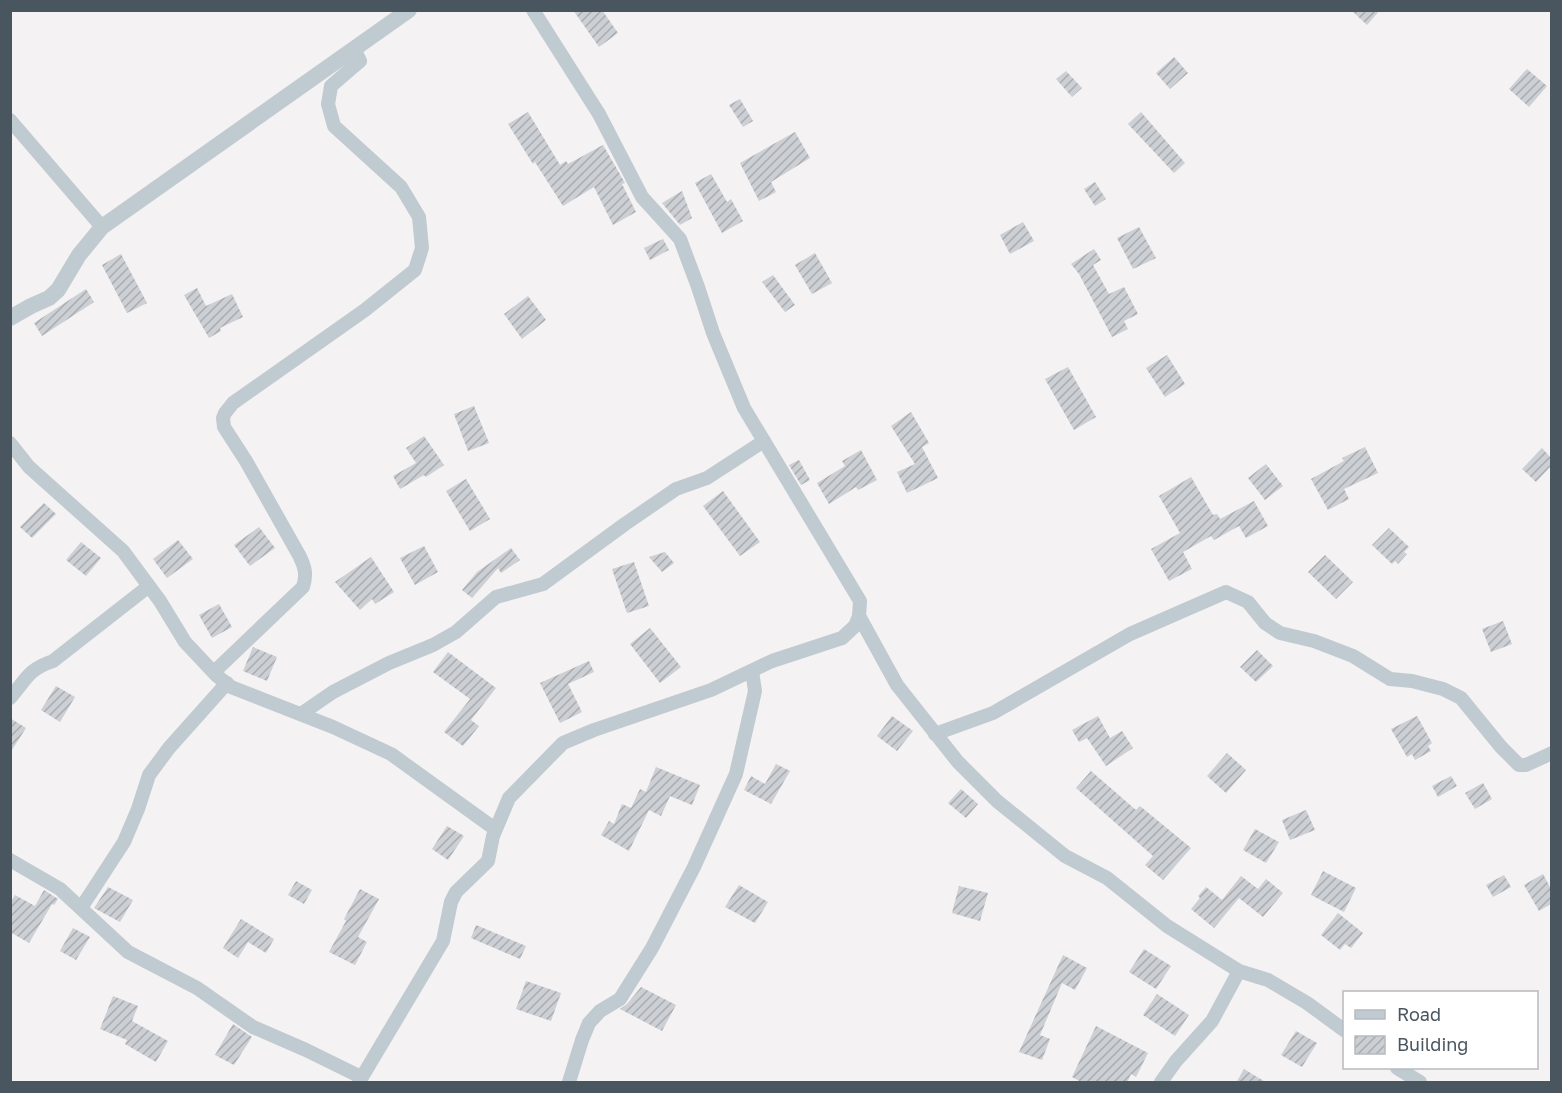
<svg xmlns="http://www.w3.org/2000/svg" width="1562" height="1093" viewBox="0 0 1562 1093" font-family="'Golos Text',sans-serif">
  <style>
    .building { fill: url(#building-hatch) }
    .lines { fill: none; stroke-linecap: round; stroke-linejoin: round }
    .minor { stroke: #c0cad1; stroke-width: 14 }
    .tertiary { stroke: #c0cad1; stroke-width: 16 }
  </style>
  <defs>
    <pattern id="building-hatch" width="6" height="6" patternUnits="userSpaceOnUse" patternTransform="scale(1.5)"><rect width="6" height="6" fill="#cccfd4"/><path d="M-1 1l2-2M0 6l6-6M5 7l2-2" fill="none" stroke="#a8abaf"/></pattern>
  </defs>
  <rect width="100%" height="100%" fill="#f4f2f2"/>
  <!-- building -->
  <g class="building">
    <path d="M573,10H602L618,33L599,47Z"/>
    <path d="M1351,10H1380L1367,25Z"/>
    <path d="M1174,57L1188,73L1170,89L1156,73Z"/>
    <path d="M1527,69L1547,86L1529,107L1509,89Z"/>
    <path d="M1066,71L1082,88L1072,97L1056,79Z"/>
    <path d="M740,99L753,121L743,127L729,105Z"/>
    <path d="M528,112L560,165L566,161L568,164L603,145L625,183L622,184L636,212L613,225L594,187L563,206L535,162L533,164L508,124Z"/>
    <path d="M1141,112L1185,163L1174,173L1128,124Z"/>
    <path d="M795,132L810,158L771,182L776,192L759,201L740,163Z"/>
    <path d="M711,174L727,202L731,199L743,221L722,233L695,183Z"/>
    <path d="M1095,182L1106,199L1095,206L1084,189Z"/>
    <path d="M682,191L692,218L680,225L662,203Z"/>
    <path d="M1023,222L1034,241L1010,254L1000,235Z"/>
    <path d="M1139,227L1156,258L1133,269L1117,238Z"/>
    <path d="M663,239L669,250L650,260L644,248Z"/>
    <path d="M1094,249L1101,260L1093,265L1109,294L1124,287L1138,314L1124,321L1128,329L1112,337L1079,274L1071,264Z"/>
    <path d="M815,253L832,283L812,294L795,265Z"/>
    <path d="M121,254L147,303L127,313L102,265Z"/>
    <path d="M773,275L795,305L785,312L762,282Z"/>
    <path d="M197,288L206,306L232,294L243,317L220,328L221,331L209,338L184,295Z"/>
    <path d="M86,289L94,302L42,336L34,323Z"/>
    <path d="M528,296L546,320L522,339L504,314Z"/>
    <path d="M1167,355L1185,384L1165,397L1146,368Z"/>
    <path d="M1068,367L1096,417L1074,430L1045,379Z"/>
    <path d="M474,406L489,443L468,451L454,414Z"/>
    <path d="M911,412L929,443L922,447L938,478L907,493L897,472L915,464L891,426Z"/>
    <path d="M424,436L444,465L426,477L424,475L400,489L393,476L416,463L406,448Z"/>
    <path d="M1365,447L1378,473L1344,489L1349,499L1328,510L1311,479L1344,461L1342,458Z"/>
    <path d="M1542,448L1551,458V466L1536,482L1522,469Z"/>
    <path d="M861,450L877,480L858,490L856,487L829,504L817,483L845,466L842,461Z"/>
    <path d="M799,460L810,480L801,485L789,465Z"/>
    <path d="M1266,464L1283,486L1265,500L1248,478Z"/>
    <path d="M1191,477L1213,515L1217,514L1220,519L1254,501L1268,526L1246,538L1239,526L1214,540L1211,536L1183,552L1192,569L1169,581L1151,549L1180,533L1159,496Z"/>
    <path d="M466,479L490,519L470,531L446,491Z"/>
    <path d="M723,491L760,542L740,556L703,506Z"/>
    <path d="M44,503L56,514L32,538L20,527Z"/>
    <path d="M259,527L275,548L250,566L234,545Z"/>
    <path d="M1389,528L1409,547L1404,552L1407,554L1398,564L1395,561L1392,564L1372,545Z"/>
    <path d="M178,540L193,559L167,578L153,559Z"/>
    <path d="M81,542L101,558L86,576L66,560Z"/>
    <path d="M424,546L438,572L415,585L400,558Z"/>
    <path d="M511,548L520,560L501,573L498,568L472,598L462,590L477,572Z"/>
    <path d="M665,552L674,563L662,572L649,557Z"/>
    <path d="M1325,555L1353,582L1336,599L1308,572Z"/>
    <path d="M371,557L394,592L375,604L372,599L360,610L335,582Z"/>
    <path d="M634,562L649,606L627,613L612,569Z"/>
    <path d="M219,604L232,627L212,638L199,615Z"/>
    <path d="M1503,621L1512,644L1491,652L1482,629Z"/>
    <path d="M650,628L681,667L660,683L630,644Z"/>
    <path d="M253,647L277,657L267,681L243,671Z"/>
    <path d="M1257,650L1273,666L1256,682L1240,667Z"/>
    <path d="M448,652L496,688L471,720L479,726L463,746L444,732L470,699L433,672Z"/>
    <path d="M589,661L594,672L568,684L582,712L560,723L540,683Z"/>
    <path d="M56,686L75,697L60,722L41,710Z"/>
    <path d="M892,716L913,731L897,751L877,736Z"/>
    <path d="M1098,716L1110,738L1122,731L1133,748L1106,766L1087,738L1079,742L1072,730Z"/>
    <path d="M1417,716L1432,743L1428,746L1431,751L1415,760L1412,754L1407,757L1391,729Z"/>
    <path d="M10,718L26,728L10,753Z"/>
    <path d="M1227,753L1246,770L1226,793L1207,776Z"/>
    <path d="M776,764L790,771L771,804L744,790L751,776L765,784Z"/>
    <path d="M656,767L700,785L692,805L670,796L661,816L649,810L629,851L601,835L609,821L614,824L622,804L631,808L640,789L646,792Z"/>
    <path d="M1091,771L1136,810L1140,806L1191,848L1163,880L1145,865L1153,856L1076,788Z"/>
    <path d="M1451,776L1457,786L1438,797L1432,786Z"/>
    <path d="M1483,783L1492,799L1475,809L1465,793Z"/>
    <path d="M961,789L978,804L966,818L948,803Z"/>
    <path d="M1306,810L1315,830L1290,840L1282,820Z"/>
    <path d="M447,826L464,836L448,860L432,849Z"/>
    <path d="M1255,829L1279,842L1266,863L1243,850Z"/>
    <path d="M1323,871L1356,888L1344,912L1311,895Z"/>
    <path d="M1543,874L1551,889V904L1539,911L1524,885Z"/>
    <path d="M1504,875L1511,887L1493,897L1486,885Z"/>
    <path d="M1241,876L1258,889L1266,879L1283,893L1263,917L1239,898L1214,928L1191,909L1200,898L1198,896L1206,887L1222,900Z"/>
    <path d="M296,881L312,890L304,904L288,895Z"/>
    <path d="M739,885L768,902L755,923L725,907Z"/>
    <path d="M959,886L988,893L980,921L952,913Z"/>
    <path d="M108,887L133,900L120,922L94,908Z"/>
    <path d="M360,889L379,899L358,937L367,942L355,965L329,952L346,921L344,919Z"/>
    <path d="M44,890L58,899L54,905L52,904L29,943L10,932V903L15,895L35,906Z"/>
    <path d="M1338,913L1363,933L1351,948L1345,944L1340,950L1321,935Z"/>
    <path d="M241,919L274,939L266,953L248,942L238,958L223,948Z"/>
    <path d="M476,925L526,946L520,959L471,938Z"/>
    <path d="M73,928L90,937L76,960L60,951Z"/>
    <path d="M1144,949L1171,966L1156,989L1129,972Z"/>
    <path d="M1063,955L1087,968L1075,990L1062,983L1040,1035L1050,1039L1042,1060L1019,1052Z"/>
    <path d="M526,981L561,993L551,1021L516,1009Z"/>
    <path d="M641,987L676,1005L662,1031L620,1009L627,1004Z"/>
    <path d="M1157,994L1189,1015L1175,1036L1143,1015Z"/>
    <path d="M113,996L138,1006L132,1021L168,1041L156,1062L125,1044L127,1040L100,1029Z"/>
    <path d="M233,1024L252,1037L234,1065L215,1055Z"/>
    <path d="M1096,1026L1148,1053L1136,1077L1131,1074L1127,1083H1083L1072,1077Z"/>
    <path d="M1296,1031L1317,1043L1302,1067L1281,1055Z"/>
    <path d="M1244,1069L1267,1083H1236Z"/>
  </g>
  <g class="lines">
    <!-- minor -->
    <g class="minor">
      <path d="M10,120L102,227"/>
      <path d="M10,443L29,467L123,551L160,601L185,642L216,675L231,687L333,727L391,754L495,829"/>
      <path d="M859,616L897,685L958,762L997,801L1065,856L1107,878L1167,926L1239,971L1268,980L1307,1003L1344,1030"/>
      <path d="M214,672L303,587C307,574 305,567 299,555L246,461L224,427L223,418L225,413L233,403L365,310L415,270L422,248L419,217L401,187L334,126L328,104L331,86L360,61L354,49"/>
      <path d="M10,698C27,679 27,670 53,661L149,586"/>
      <path d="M301,714L333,692L389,663L433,645L456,632L496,597L543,584L625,524L676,489L707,478L764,441"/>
      <path d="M935,734L993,713L1130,634L1226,592L1248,602L1265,623L1280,633L1314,641L1353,656L1390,679L1412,681L1443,689L1461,698L1501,747L1519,765H1526L1552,753"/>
      <path d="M10,860L60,889L128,952L197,988L253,1027L306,1050L361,1077"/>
      <path d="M81,908L124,842L138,809L149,775L169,748L227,683"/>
      <path d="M1397,1068L1420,1082"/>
      <path d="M359,1082L443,941L451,902L456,892L488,861L493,836L509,798L563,743L594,730L711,690L772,661L842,638L855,626L859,616L860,601L744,408L713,333L698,287L680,239L642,197L599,114L533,10"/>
      <path d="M569,1082L582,1040L589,1023L600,1011L620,999L652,948L694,867L736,774L755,691L752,671"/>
      <path d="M1161,1082L1176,1061L1212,1021L1239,971"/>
    </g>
    <!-- tertiary -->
    <path class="tertiary" d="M10,318L31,306L49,298L58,290L79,255L102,227L409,10"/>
  </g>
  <!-- border -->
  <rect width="1562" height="1093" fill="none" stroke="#495660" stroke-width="24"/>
  <!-- legend -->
  <rect x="1343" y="991" width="195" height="78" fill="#ffffff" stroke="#b6bbbf" stroke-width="1.5"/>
  <rect x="1355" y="1010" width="30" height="9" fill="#c0cad1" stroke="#b6bbbf" stroke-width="1.5"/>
  <text x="1397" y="1021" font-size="18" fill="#495660">Road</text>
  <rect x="1355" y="1036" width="30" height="18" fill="url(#building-hatch)" stroke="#b6bbbf" stroke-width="1.5"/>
  <text x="1397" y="1051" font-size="18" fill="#495660">Building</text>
</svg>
